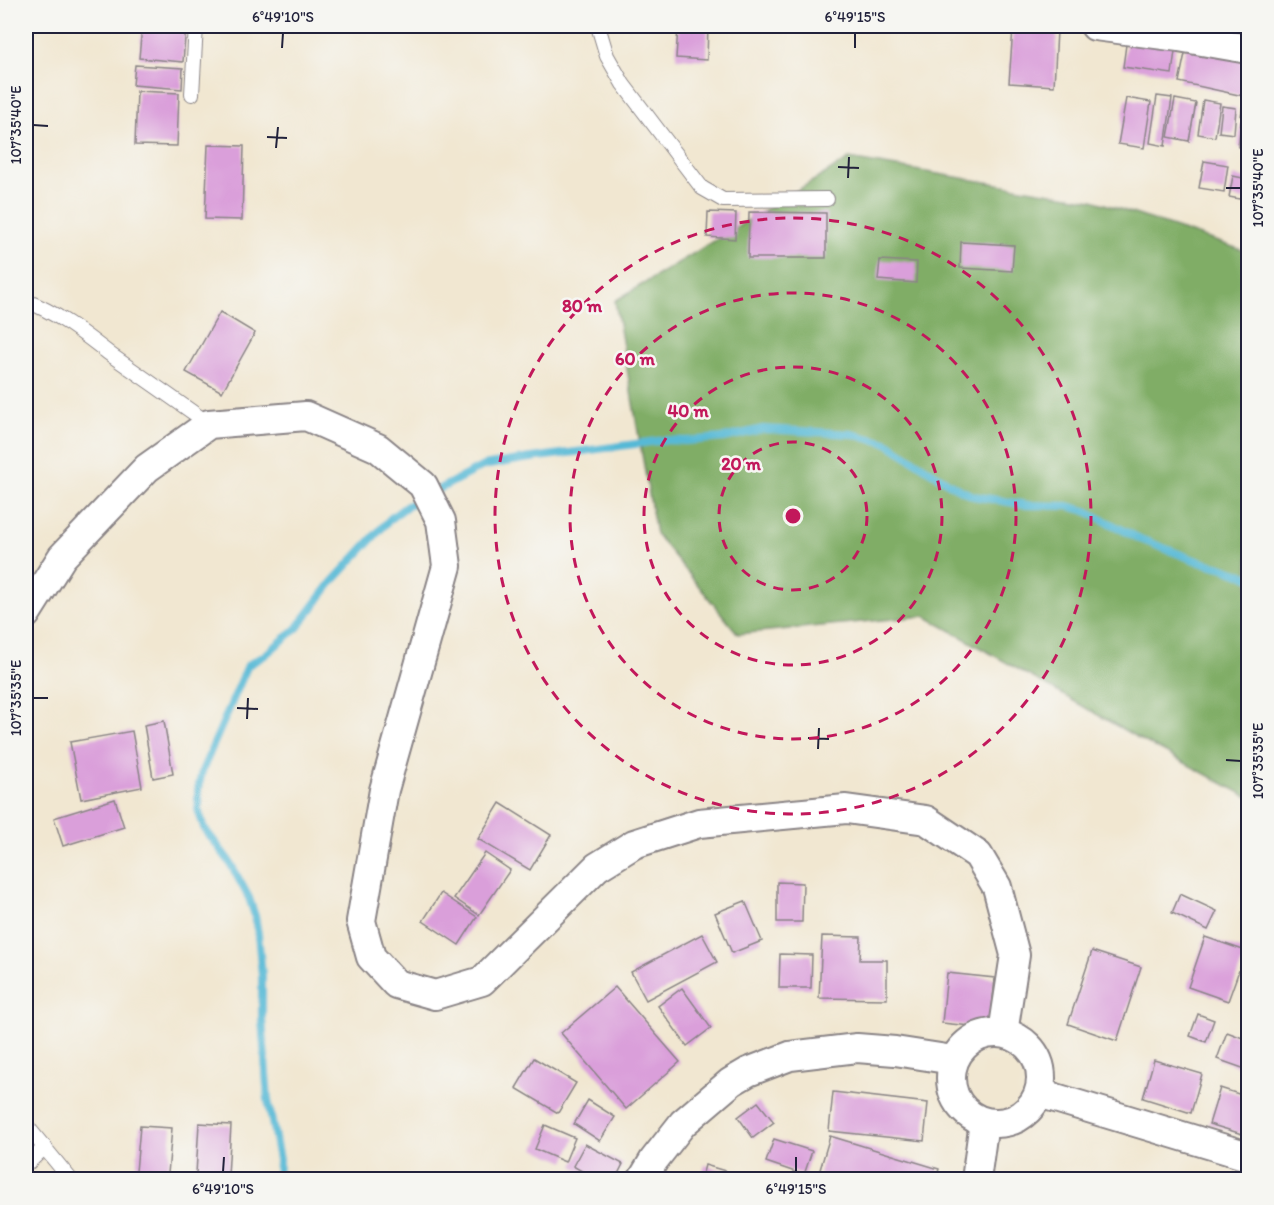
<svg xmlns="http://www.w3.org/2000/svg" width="1274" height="1205" viewBox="0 0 1274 1205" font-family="Itim,sans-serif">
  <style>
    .forest { fill: #80ad66; stroke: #516850; stroke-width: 1.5 }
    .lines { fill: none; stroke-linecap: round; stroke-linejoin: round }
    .stream { stroke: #57b9d6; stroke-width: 8 }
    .building { fill: #da9fda }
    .lane-casing { stroke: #8a8486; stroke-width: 16 }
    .street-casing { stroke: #8a8486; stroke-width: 32 }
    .lane { stroke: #fff; stroke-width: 14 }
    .street { stroke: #fff; stroke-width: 28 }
    .ticks { fill: none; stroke: #22223b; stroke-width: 2 }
    .ring { fill: none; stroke: #c2185b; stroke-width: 3; stroke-dasharray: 10 8 }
    .centre { fill: #c2185b; stroke: #f6f6f2; stroke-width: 3 }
    .ring-label { font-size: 18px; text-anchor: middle; font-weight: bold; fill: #c2185b; stroke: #f6f6f2; stroke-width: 5; stroke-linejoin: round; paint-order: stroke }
    .neatline { fill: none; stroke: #22223b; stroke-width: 2 }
    .ticks-label { font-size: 15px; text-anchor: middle; fill: #22223b }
  </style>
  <rect width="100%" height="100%" fill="#f6f6f2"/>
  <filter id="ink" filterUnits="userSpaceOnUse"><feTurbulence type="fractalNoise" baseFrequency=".0167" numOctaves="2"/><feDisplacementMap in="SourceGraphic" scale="12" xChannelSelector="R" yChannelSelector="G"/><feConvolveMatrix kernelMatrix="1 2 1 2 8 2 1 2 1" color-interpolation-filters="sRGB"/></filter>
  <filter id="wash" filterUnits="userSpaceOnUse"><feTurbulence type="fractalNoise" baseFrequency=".008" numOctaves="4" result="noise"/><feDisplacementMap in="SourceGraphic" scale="24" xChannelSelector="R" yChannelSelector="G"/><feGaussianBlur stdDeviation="1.35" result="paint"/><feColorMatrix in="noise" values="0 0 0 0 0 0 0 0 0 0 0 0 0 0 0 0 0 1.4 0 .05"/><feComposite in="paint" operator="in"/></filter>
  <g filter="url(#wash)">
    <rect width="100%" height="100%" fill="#f1e7d1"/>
    <!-- forest -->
    <path class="forest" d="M849,159L1093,200L1248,252V797L1140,739L925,616L738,634L656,534L615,301Z"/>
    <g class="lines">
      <!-- stream -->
      <path class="stream" d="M278,1180L279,1160L268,1100L262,1019V975L258,934L255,916L249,898L229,861L204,828L198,809V790L202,771L248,665L265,655L297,628L332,582L391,518L407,506L483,466L524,459L665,440L685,441L724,438L763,429L852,434L887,443L955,487L973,496L1027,505L1068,506L1086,511L1140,539L1200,562L1221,567L1248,577"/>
    </g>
    <g id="blocks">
      <!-- building -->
      <g class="building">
        <path d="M142,26H186L183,62L139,58Z"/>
        <path d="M678,26H708L707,60L676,58Z"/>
        <path d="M1013,28L1057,31L1054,86L1009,83Z"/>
        <path d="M1127,37L1176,43L1172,74L1123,67Z"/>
        <path d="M1187,44L1248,57V97L1179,82Z"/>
        <path d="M135,65L183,68L182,89L133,85Z"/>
        <path d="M137,91L179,93L177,146L135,145Z"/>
        <path d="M1157,96L1172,98L1165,146L1150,143Z"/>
        <path d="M1126,98L1151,102L1144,148L1118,144Z"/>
        <path d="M1175,99L1196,103L1189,141L1168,137Z"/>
        <path d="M1203,100L1220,103L1215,137L1198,134Z"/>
        <path d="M1243,104L1248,105V117L1241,116Z"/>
        <path d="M1222,106L1236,108L1234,134L1219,132Z"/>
        <path d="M1241,122L1248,123V149L1238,147Z"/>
        <path d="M208,145L244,146L242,220L205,219Z"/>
        <path d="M1204,161L1228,165L1224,192L1199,188Z"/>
        <path d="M1233,176L1248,179L1245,200L1229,197Z"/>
        <path d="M708,212L736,213L735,239L707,237Z"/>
        <path d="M749,212L826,213V258H748Z"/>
        <path d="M961,242L1014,245L1012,271L960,268Z"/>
        <path d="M880,260L917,262L916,283L878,280Z"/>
        <path d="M220,312L255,333L222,392L186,372Z"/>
        <path d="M164,721L173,774L153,778L144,725Z"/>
        <path d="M132,731L142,787L81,799L70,742Z"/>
        <path d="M115,799L124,827L63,846L54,818Z"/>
        <path d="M500,803L551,835L530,870L478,839Z"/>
        <path d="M485,853L510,870L479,915L454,898Z"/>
        <path d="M777,882L803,883L802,922H777Z"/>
        <path d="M441,893L477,917L459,945L423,921Z"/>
        <path d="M1180,894L1217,911L1208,930L1172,913Z"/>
        <path d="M745,901L762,941L732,953L715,913Z"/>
        <path d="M702,934L717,962L646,1000L631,972Z"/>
        <path d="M822,936L861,937L860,960H887V999L819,998Z"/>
        <path d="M1205,937L1246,951L1228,1001L1188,987Z"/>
        <path d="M1092,951L1141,967L1117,1041L1068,1024Z"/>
        <path d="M780,954L812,955L811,988H779Z"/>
        <path d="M947,973L995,978L990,1028L942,1023Z"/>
        <path d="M615,987L680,1062L626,1109L561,1033Z"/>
        <path d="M682,988L711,1028L687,1046L658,1006Z"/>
        <path d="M1198,1014L1214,1020L1206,1042L1190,1036Z"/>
        <path d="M1227,1032L1248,1040V1070L1217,1059Z"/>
        <path d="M534,1058L576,1083L558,1113L516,1088Z"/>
        <path d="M1154,1060L1202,1074L1191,1113L1143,1098Z"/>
        <path d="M1220,1088L1248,1097V1111L1242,1134L1209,1124Z"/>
        <path d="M833,1092L928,1103L924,1141L829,1131Z"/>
        <path d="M588,1100L615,1117L600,1141L574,1124Z"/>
        <path d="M758,1102L774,1122L753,1138L738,1117Z"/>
        <path d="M199,1123L231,1125L228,1176L196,1174Z"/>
        <path d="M545,1125L575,1138L565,1162L535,1149Z"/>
        <path d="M140,1126L172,1128L168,1174L136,1172Z"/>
        <path d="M830,1136L939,1169L936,1180H839L819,1173Z"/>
        <path d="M774,1139L812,1151L804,1175L766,1162Z"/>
        <path d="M585,1144L623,1164L615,1180H597L573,1166Z"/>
        <path d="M705,1165L742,1176L741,1180H701Z"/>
      </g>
    </g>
  </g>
  <g filter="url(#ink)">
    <use href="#blocks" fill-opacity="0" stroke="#8a8486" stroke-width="1.5"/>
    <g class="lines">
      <defs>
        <g id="lane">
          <path d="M598,26L607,56L623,84L702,188L723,200L827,199"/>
          <path d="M192,94L196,26"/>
          <path d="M26,301C58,313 84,334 111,355C144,378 177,401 209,424"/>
          <path d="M26,1125L71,1180"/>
          <path d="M26,1165L45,1147"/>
        </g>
        <g id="street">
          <path d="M1095,26L1179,37L1248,49"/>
          <path d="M26,614L62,557L147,468L209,424L306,416L378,448L423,485L441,521L447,566L384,790L361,921L371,957L396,984L435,995L482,981L597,867L634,844L699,823L846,809L926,820L978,855L997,887L1015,955L1003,1033"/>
          <circle cx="996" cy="1078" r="45"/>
          <path d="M1039,1093L1248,1156"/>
          <path d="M642,1180L654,1160L683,1123L731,1082L748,1072L790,1056L857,1048L895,1051L953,1060"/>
          <path d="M976,1180L984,1122"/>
        </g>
      </defs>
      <!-- lane casing -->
      <use href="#lane" class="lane-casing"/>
      <!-- street casing -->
      <use href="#street" class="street-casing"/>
      <!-- lane -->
      <use href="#lane" class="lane"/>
      <!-- street -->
      <use href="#street" class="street"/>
    </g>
  </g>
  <!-- ticks -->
  <path class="ticks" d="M282,48L283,33M855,48V33M33,125L48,126M267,137L287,138M276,148L278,127M838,167L859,168M848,178L849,157M1226,188H1241M33,698H48M237,708L258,709M247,719L248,698M808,738L829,739M818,749L819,728M1226,760L1241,761M223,1172L224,1157M796,1172V1157"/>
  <!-- distance rings -->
  <g class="ring">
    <circle cx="793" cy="516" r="74"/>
    <circle cx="793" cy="516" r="149"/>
    <circle cx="793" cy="516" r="223"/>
    <circle cx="793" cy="516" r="298"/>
  </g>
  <circle cx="793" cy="516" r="9" class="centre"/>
  <g class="ring-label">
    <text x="582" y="312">80 m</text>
    <text x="635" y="365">60 m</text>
    <text x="688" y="417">40 m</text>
    <text x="741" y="470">20 m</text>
  </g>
  <!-- margin -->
  <rect width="1274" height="1205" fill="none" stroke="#f6f6f2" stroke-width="66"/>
  <rect x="33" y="33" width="1208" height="1139" class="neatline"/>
  <g class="ticks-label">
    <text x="283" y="22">6°49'10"S</text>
    <text x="855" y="22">6°49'15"S</text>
    <text transform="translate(16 125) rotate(-90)" y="5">107°35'40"E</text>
    <text transform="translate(1258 188) rotate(-90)" y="5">107°35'40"E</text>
    <text transform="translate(16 698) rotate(-90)" y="5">107°35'35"E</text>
    <text transform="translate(1258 761) rotate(-90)" y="5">107°35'35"E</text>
    <text x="223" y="1194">6°49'10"S</text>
    <text x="796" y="1194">6°49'15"S</text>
  </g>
</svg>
